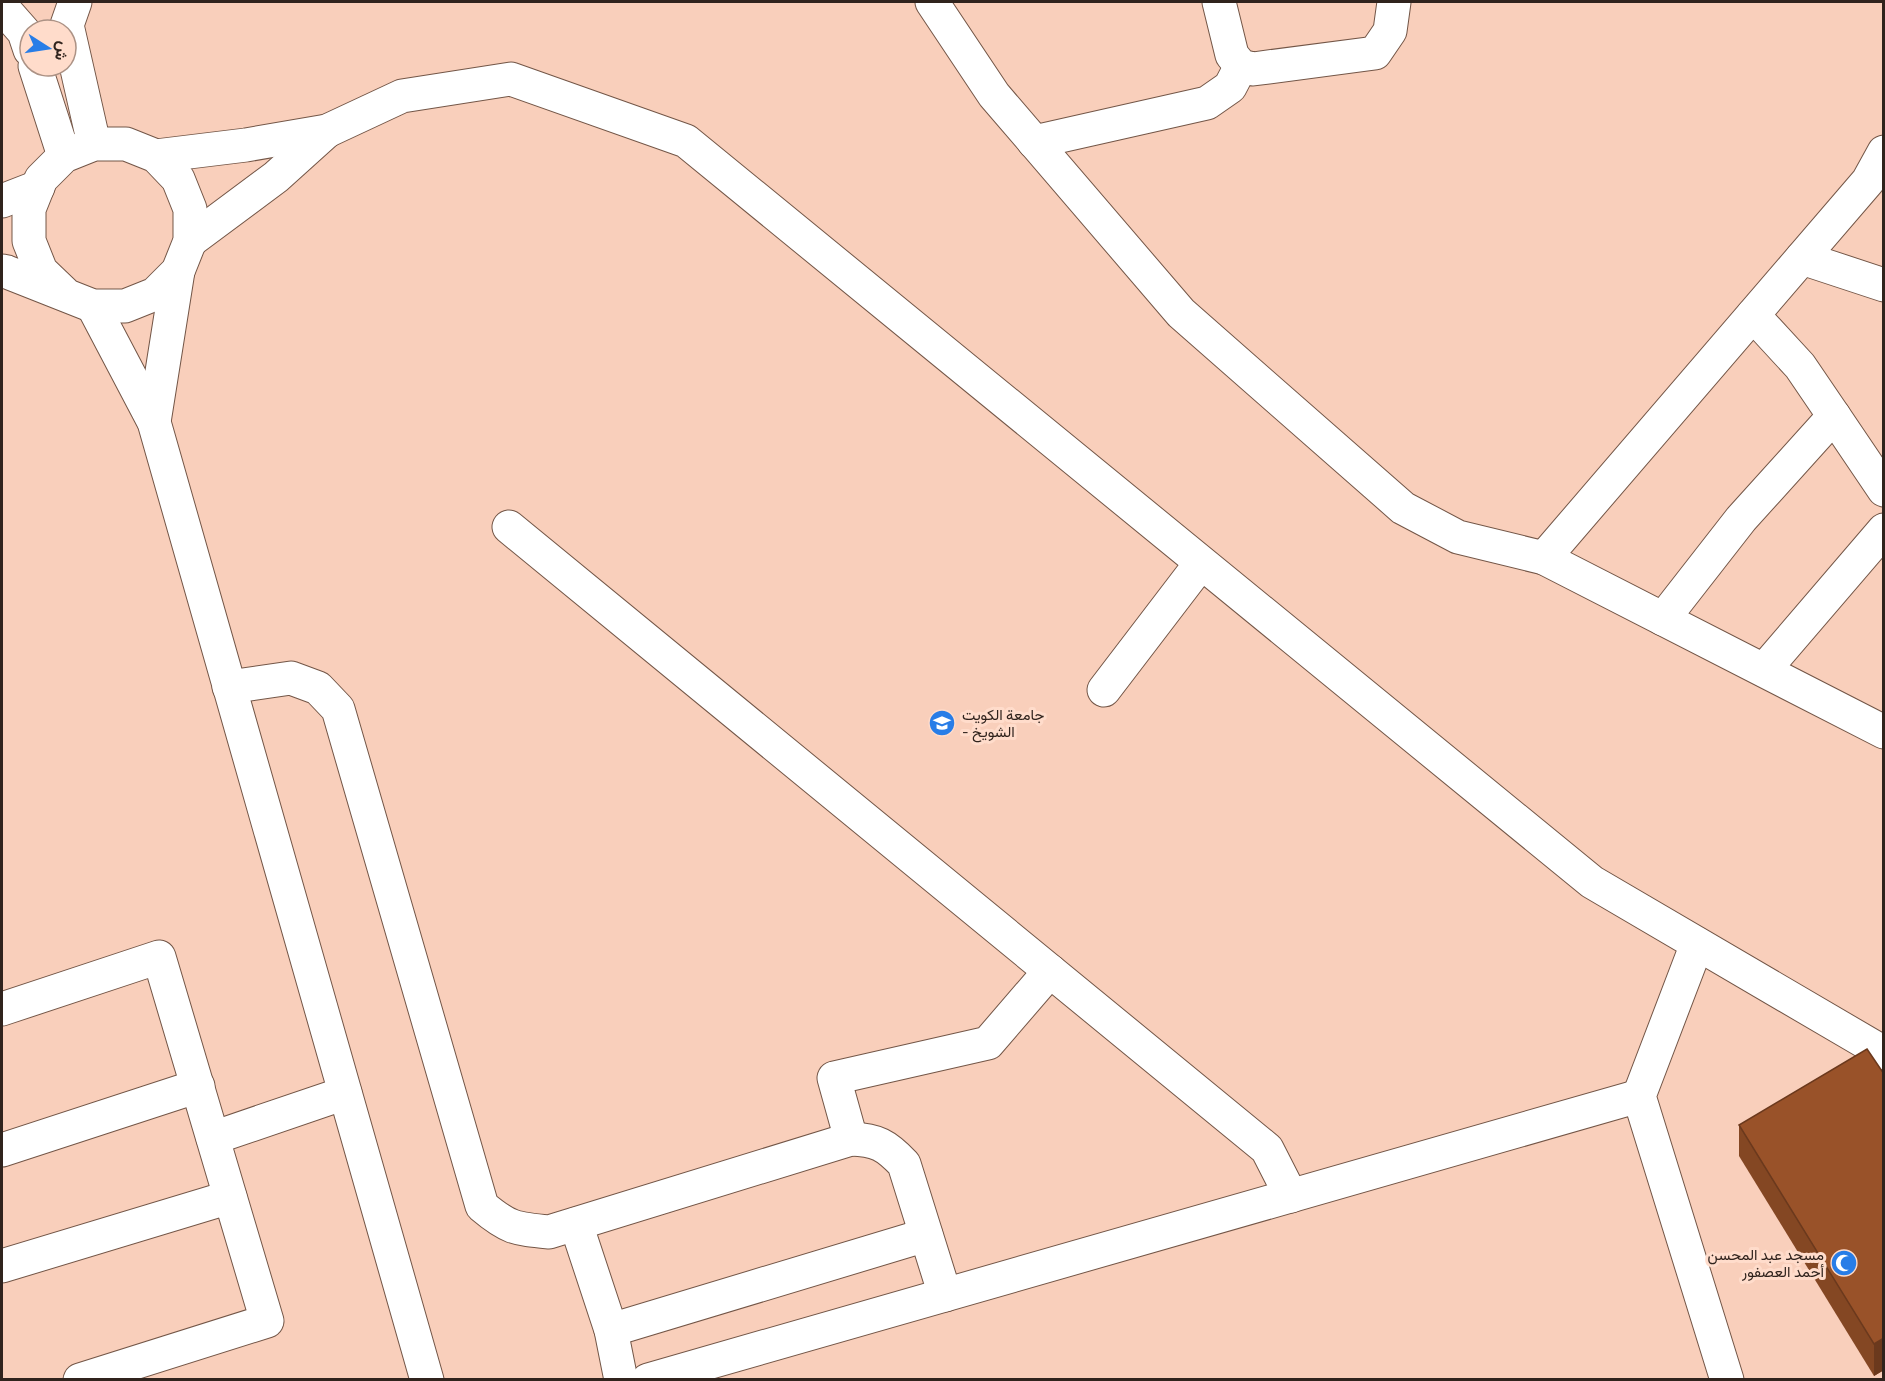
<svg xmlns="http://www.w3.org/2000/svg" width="1885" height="1381" viewBox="0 0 1885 1381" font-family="'Titillium Web',Vazirmatn,sans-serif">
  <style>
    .built { fill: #f9cfbb; fill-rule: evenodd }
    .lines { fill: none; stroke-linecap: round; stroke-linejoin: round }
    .minor-casing { stroke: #735647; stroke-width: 35 }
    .minor { stroke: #fff; stroke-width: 33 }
    .wall { fill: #844723 }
    .shaded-wall { fill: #6b391d }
    .building { fill: #995229; stroke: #6b391d; stroke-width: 1.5 }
    .labels { text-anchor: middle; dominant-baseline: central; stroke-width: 6; stroke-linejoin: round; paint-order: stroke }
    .poi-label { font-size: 15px; fill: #30231d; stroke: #ffdccb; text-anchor: start }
  </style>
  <rect width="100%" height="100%" fill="#ffdccb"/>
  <!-- built -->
  <path class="built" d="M2,2H1883V1379H2ZM30,30H66V66H30Z"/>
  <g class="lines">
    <defs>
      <g id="minor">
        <path d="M75,2L67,25L94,144"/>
        <path d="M932,2L994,95L1181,313L1403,508L1458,537L1544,558L1884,732"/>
        <path d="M1219,2L1232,55L1241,66L1253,69L1375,53L1390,31L1394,2"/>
        <path d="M2,7L24,32L30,50"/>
        <path d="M35,66L64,156"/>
        <path d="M1034,142L1207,103L1230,87L1241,66"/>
        <path d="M156,156L246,145L327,131L402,96L511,79L686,141L1592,882L1884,1053"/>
        <path d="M2,201L38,187"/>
        <path d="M190,241L276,177L327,131"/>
        <path d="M1802,258L1884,285"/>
        <path d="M2,271L7,272L93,306H125L155,294L178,271L190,241V209L178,179L156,156L126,144H94L64,156L41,179L29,209V241L41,271L64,293"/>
        <path d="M93,306L154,422L427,1380"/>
        <path d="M1753,315L1800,366L1834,416"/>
        <path d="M154,422L178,271"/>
        <path d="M509,527L1267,1149L1291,1196"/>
        <path d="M1544,558L1868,181L1884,152"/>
        <path d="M1663,619L1741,519L1834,416L1884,490"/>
        <path d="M1764,670L1884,530"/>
        <path d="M229,687L291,678L318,688L338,709L482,1206C508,1228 515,1229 549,1232L851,1139C877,1140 886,1145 904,1164L945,1295"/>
        <path d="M1104,690L1201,563"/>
        <path d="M1697,944L1639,1096L1727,1380"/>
        <path d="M2,1009L159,957L267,1321L80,1380"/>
        <path d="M213,1138L345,1093"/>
        <path d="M851,1139L834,1078L988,1043L1050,971"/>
        <path d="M2,1150L198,1086"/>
        <path d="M576,1224L611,1330L621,1380"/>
        <path d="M2,1266L230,1197"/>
        <path d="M611,1330L926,1235"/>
        <path d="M648,1380L1639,1096"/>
      </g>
    </defs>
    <!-- minor casing -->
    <use href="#minor" class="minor-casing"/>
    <!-- minor -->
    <use href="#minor" class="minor"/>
  </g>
  <!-- wall -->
  <path class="wall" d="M1884,1074V1370L1874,1376L1739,1156V1125Z"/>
  <!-- shaded-wall -->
  <path class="shaded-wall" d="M1884,1338V1370L1874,1376V1344Z"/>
  <!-- building -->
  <path class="building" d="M1867,1049L1884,1074V1338L1874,1344L1739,1125Z"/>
  <!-- icons -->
  <defs>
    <symbol id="university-disc" viewBox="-11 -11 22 22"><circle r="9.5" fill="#287de7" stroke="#ffdccb"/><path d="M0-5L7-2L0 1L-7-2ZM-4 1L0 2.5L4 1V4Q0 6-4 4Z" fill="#fff"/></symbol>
    <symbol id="mosque-disc" viewBox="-11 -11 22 22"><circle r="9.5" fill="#287de7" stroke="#ffdccb"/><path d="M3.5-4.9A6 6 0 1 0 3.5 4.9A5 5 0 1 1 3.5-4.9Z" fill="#fff"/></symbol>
  </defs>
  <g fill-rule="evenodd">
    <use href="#university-disc" x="927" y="708" width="30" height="30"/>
    <use href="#mosque-disc" x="1829" y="1248" width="30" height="30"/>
  </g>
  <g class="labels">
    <!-- poi labels -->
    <g class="poi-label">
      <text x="962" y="714">جامعة الكويت<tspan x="962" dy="17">- الشويخ</tspan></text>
      <text x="1824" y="1254" text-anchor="end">مسجد عبد المحسن<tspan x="1824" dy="17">أحمد العصفور</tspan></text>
    </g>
  </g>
  <!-- border -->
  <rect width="1885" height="1381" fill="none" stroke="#30231d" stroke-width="6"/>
  <!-- north arrow -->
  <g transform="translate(48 48) rotate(102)"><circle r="28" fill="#ffdccb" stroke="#ac9285" stroke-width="1.5"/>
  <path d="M0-4.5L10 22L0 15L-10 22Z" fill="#287de7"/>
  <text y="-9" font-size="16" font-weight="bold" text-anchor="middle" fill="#30231d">ش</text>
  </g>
</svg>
